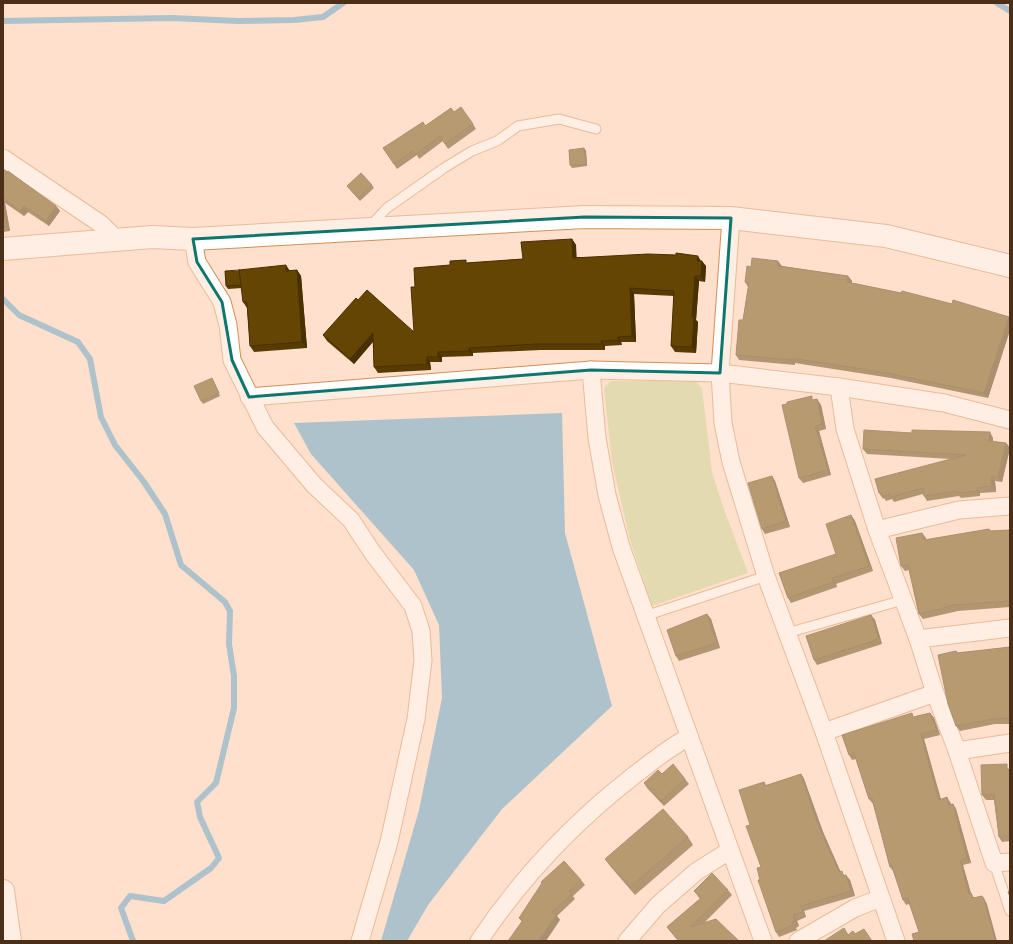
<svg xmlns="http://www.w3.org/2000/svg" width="1013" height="944" viewBox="0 0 1013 944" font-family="'Space Grotesk',sans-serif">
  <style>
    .green { fill: #c4d28c }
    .water { fill: #4f9dcc }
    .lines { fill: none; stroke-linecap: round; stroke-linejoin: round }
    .stream { stroke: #4f9dcc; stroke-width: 6 }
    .lane-casing { stroke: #d28f5a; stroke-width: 11 }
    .street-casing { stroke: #d28f5a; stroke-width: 19 }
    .secondary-casing { stroke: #d28f5a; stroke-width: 24 }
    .lane { stroke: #fff; stroke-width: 9 }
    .street { stroke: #fff; stroke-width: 17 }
    .secondary { stroke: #fff; stroke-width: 22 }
    .wall { fill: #573b03 }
    .shaded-wall { fill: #473002 }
    .building { fill: #654503; stroke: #473002 }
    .marked { fill: none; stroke: #0f766e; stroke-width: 3; stroke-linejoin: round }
  </style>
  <rect width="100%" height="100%" fill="#fee0cc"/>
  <!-- green -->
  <path class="green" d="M611,381H696L702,389L712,472L722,504L748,573L652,606L630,540L612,462L604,388Z"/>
  <!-- water -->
  <path class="water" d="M562,413L565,533L612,706L502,809L428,905L407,941H381L419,810L442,698L439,625L414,570L311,454L294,423Z"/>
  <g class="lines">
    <!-- stream -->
    <g class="stream">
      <path d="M997,3L1010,11"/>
      <path d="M3,21L172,18L238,21L294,20L323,17L343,3"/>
      <path d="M3,299L19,315L78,342L90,359L101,417L115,445L144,482L165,514L181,565L225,602L230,611L229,644L234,676V708L216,783L197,802L200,817L219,858L211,868L164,901L130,896L121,908L133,941"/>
    </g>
    <defs>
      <g id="lane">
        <path d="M371,225L387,208L444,168L472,151L497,141L518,126L559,119L596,129"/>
        <path d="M645,616L766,576"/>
        <path d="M787,633L903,600"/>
        <path d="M994,863L1010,911"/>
      </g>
      <g id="street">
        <path d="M3,158L101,224L118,241"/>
        <path d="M731,218L720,373L723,423L731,462L766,576L824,732L896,941"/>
        <path d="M193,239L197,262L222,302L228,325L232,360L265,427L314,485L351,520L372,552L413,606L421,631L423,660L416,719L389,842L360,941"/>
        <path d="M591,370L597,438L607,495L621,547L763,941"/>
        <path d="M839,387L845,429L877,530L918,639L935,693L957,751L994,863L1010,862"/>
        <path d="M249,397L591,370L720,373L839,387L944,403L1010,420"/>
        <path d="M877,530L959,510L1010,506"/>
        <path d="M918,639L1010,628"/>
        <path d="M824,732L935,693"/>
        <path d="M957,751L1010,743"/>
        <path d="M479,941C521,878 572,824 632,777C650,763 668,748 689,737"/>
        <path d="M627,941L658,905L697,871L729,851"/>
        <path d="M798,941L855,908L881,898"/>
      </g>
      <g id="secondary">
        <path d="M3,249L152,237L193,239L585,217L731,218L886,236L1010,266"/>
        <path d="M3,891L10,941"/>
      </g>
    </defs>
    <!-- lane casing -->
    <use href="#lane" class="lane-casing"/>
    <!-- street casing -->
    <use href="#street" class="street-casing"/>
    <!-- secondary casing -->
    <use href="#secondary" class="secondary-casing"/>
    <!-- lane -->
    <use href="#lane" class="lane"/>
    <!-- street -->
    <use href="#street" class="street"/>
    <!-- secondary -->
    <use href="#secondary" class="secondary"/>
  </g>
  <!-- wall -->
  <g class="wall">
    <path d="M454,112L473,124L476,129L448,149L443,141L419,159L417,155L397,169L383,148Z"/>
    <path d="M584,148L586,151L587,166L572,168L570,165Z"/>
    <path d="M3,169L56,206L60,211L49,226L28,212L24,216L5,203L10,231L3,232Z"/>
    <path d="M372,185L374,188L360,201L347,186Z"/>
    <path d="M572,239L576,245V257L701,261L706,266L705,282L699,281L696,320L698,322L696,353L675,352L671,346L674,296L634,294L636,342H621L622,345L605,346V350H541L473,353V356L442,357V362H430L431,370L378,373L374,367L373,342L354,364L327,341L323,335L358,300L414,332L415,287L468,263L523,259Z"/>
    <path d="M782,266L848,276L852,281V283L1009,317L1010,318V330L988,398L891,378L795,363V365L739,360L736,355L743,320L748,287L745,282L751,267Z"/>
    <path d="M240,270L290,271L297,270L301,276L307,348L254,352L250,346L247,308L243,302L242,288L228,289L226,286Z"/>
    <path d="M212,378L220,396L203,404L201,401Z"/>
    <path d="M817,399L821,405L826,429L819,431L831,475L803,483L799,478L814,400Z"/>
    <path d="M993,438V442L1006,443L1010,448L1002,482L995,481L996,492L980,493V496L961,498L959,496L927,501L924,496L923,494L894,502L892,499L886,501L884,498L883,499L879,493L951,459L867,454L863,449Z"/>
    <path d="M772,476L775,481L790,527L765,534L762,529Z"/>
    <path d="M851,515L855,521L873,571L836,584L837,587L791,603L788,598L836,554Z"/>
    <path d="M989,529L991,531L1010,530V607L958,611L923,619L919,614L909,570L905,571L901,566L926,538V540Z"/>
    <path d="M707,614L711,619L720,648L679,661L676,656Z"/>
    <path d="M871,615L875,620L882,644L817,665L814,660Z"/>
    <path d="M1010,647V724H995L960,731L956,726V651L958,653Z"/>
    <path d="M930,713L934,718L940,735L924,739L941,799L950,802L951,805L953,804L956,809L971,863L963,865L971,893L974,898L982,896L987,904L919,932L909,904L906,905L903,900L893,871L890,867L873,804L869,799L856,759L852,760L849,755L915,717Z"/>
    <path d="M1010,768V841L1002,842L999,837L994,800H986L982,795Z"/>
    <path d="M662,774L685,779L689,784L664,806L647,788L644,783Z"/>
    <path d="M801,774L804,779L823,832L840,871L850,880L855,896L804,911L806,917L797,921L799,926L796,928L797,930L779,937L776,932L760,880L761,867L750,825L764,782L766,785Z"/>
    <path d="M688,837L693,845L635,895L610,866L605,859Z"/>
    <path d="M581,880L585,885L573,896L575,899L557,916L560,920L522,922L519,918Z"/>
    <path d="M728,890L732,895L705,922L739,941H678L667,927L700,899L694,891Z"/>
  </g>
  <!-- shaded-wall -->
  <g class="shaded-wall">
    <path d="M584,148L586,151L587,166L586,164Z"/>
    <path d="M3,200L5,203L10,231L6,226L3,208Z"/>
    <path d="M24,206L28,212L24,216L20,211Z"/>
    <path d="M56,206L60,211L49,226L46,221Z"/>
    <path d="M572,239L576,245L577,263L573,258Z"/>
    <path d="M698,256L701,261H697Z"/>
    <path d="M702,261L706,266L705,282L701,276Z"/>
    <path d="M778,261L782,266L781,271L778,266Z"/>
    <path d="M286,265L290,271H286Z"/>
    <path d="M297,270L301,276L307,348L302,342Z"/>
    <path d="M695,276L699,281L696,320L698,322L696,353L692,347V317Z"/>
    <path d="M848,276L852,281L851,287L847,282Z"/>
    <path d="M630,288L634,294L636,342L632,336Z"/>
    <path d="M1009,317L1010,318V330L988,398L984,393Z"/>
    <path d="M373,333L376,338L354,364L350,359Z"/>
    <path d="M618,337L621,342L622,345L618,340Z"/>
    <path d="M601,341L605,346V350L602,344Z"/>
    <path d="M469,348L473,353V356L469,351Z"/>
    <path d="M438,352L442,357V362L438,357Z"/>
    <path d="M427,357L430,362L431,370L427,364Z"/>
    <path d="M792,358L795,363V365L792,360Z"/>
    <path d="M817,399L821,405L826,429L822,424Z"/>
    <path d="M815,426L819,431L831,475L828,470Z"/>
    <path d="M990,432L993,438V446L989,441Z"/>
    <path d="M1006,443L1010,448L1002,482L998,477Z"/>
    <path d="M772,476L775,481L790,527L786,521Z"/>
    <path d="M991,476L995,481L996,492L992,486Z"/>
    <path d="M977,488L980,493V496L977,491Z"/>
    <path d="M851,515L855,521L873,571L869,566Z"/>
    <path d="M922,533L926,538L927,545L924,540Z"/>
    <path d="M832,578L836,584L837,587L833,582Z"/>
    <path d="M707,614L711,619L720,648L717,643Z"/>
    <path d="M871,615L875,620L882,644L879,639Z"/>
    <path d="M930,713L934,718L940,735L937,730Z"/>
    <path d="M921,734L924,739L942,805L939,800Z"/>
    <path d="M801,774L804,779L823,832L843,877L839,872L819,827Z"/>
    <path d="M947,797L950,802L953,810L949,805Z"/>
    <path d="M953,804L956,809L971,863L967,858Z"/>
    <path d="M960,861L963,865L972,899L969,894Z"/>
    <path d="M846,875L850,880L855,896L851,891Z"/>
    <path d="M982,896L987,904L997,941H995Z"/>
    <path d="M801,906L804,911L806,917L803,912Z"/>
    <path d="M556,915L560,920L546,941H538Z"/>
    <path d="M793,915L797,921L799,926L795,921Z"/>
  </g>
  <!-- building -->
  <g class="building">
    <path d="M461,107L473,124L445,144L440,136L416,154L413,151L394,164L383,148L423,122L425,126L451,108L454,112Z"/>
    <path d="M584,148L586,164L570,165L569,150Z"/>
    <path d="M3,169L7,172L8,171L56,206L46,221L24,206L20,211L3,198Z"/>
    <path d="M361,173L372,185L358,198L347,186Z"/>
    <path d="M3,208L6,226H3Z"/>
    <path d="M572,239L573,258L648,254L676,255V253L698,256L697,261H702L701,276H695L692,317H694L692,347L671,346L674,291L630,288L632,336L618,337V340L601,341L602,344H537L469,348V351L438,352V357H427V364L374,367L373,333L350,359L323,335L356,298L358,300L367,290L414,332L411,287H415L414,268L450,265V261L466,260V263L523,259L521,242Z"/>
    <path d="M752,258L778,261V266L848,276L847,282L901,293L902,291L952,304L953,300L1009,317L984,393L887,373L792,358V360L736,355L739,320H743L749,283L745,282L747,266L751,267Z"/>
    <path d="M286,265V271L297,270L302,342L250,346L247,302H243L239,270Z"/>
    <path d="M239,270L241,285L226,286L225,271L240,270Z"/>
    <path d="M212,378L219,393L201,401L194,386Z"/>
    <path d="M812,396V400L817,399L822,424L815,426L828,470L799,478L782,405L787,404V402Z"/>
    <path d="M864,430L912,433V430L990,432L989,441L1006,443L998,477L991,476L992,486L977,488V491L957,493V491L924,496L923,488L891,497L890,494L883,496L882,493H879L875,479L966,455L863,449Z"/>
    <path d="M772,476L786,521L762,529L748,483Z"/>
    <path d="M851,515L869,566L832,578L833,582L788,598L779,573L836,554L826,524Z"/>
    <path d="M989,529L990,531L1010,530V601L954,605L919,614L908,565L901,566L896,538L922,533L924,540Z"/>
    <path d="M707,614L717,643L676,656L667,630Z"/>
    <path d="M871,615L879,639L814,660L806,636Z"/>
    <path d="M1010,647V718L992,719L956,726L948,704L938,655L956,651L957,653Z"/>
    <path d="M912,713L913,717L930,713L937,730L921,734L939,800L947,797L949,805L953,804L967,858L960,861L969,894L971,893L973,898L982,896L984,899L995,941H914L912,934L919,932L908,898L903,900L892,866L890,867L872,798L869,799L854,753L849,755L842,735Z"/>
    <path d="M673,764L685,779L661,801L644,783L658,770L662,774Z"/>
    <path d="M1007,764V769H1010V835L999,837L994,794L982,795L981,765Z"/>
    <path d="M801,774L819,827L839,872L842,871L843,876L846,875L851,891L801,906L803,912L793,915L795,921L792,922L793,925L776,932L758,880H760L757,868L761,867L746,826L750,825L739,790L764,782L765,786Z"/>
    <path d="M663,809L688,837L630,887L605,859Z"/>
    <path d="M564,861L581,880L569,891L572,894L552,912L556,915L538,941H508L523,920L519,918L542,883L541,882Z"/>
    <path d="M712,873L728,890L690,927L716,919L739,941H679L667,927L701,898L694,891Z"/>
    <path d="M1010,891V897L1008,892Z"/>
    <path d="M844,928L848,935L853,931L855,934L864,929L872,941H824Z"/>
  </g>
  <!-- marked area -->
  <path d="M0 0H1013V944H0ZM585,217L731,218L720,373L591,370L249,397L232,360L222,302L197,262L193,239Z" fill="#fee0cc" fill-opacity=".55" fill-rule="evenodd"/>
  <path class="marked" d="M585,217L731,218L720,373L591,370L249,397L232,360L222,302L197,262L193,239Z"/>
  <!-- border -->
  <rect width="1013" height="944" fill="none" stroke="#4b2f19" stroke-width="8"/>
</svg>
